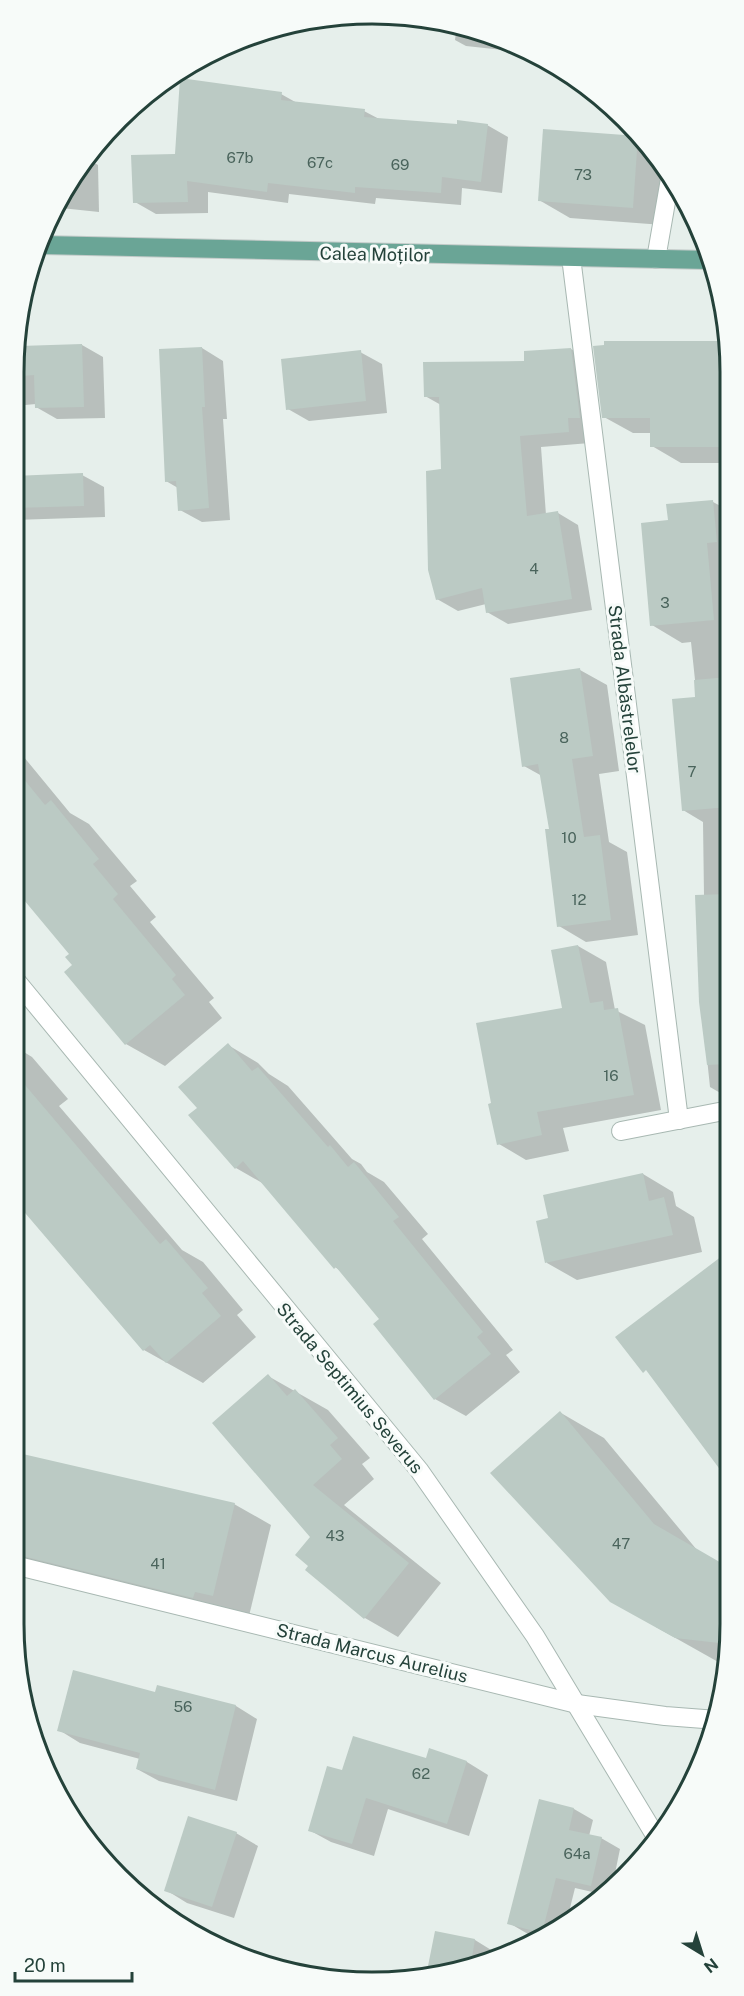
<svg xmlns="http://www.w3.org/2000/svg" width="744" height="1996" viewBox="0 0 744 1996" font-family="'Public Sans',sans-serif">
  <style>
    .shadow { fill: #0003 }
    .building { fill: #bbcac4 }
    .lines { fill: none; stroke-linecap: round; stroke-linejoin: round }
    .minor-casing { stroke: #a8b8b2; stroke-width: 20 }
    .primary-casing { stroke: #c2cac8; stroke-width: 20 }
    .minor { stroke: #fff; stroke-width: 18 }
    .primary { stroke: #6aa596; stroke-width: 18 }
    .labels { text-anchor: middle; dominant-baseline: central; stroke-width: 6; stroke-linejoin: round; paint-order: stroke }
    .number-label { font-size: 15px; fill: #4a645c }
    .street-label { font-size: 18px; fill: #24423a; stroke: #f7fbf9 }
    .rim { fill: none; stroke: #24423a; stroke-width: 3 }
  </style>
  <rect width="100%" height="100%" fill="#e6efeb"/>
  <!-- shadow -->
  <g class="shadow">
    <path d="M457,25L465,26L504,43L503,50L466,46L455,40Z"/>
    <path d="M281,94L297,103L364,111L381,120L458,126L487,125L508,137L502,193L462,188L461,205L376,198L375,204L289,194L288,203L208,192V213L156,214L135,202L176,155Z"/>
    <path d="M638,138L646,143L667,174L663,225L570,218L539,200Z"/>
    <path d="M86,158L98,165L99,212L61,208Z"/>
    <path d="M605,342L727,343L728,463H681L652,446V433H633L604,417Z"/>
    <path d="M82,345L103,357L105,418L57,419L36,407V404L14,406V372L17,348Z"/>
    <path d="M202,348L223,361L227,419H223L230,520L202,522L180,510L178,488L166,481Z"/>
    <path d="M571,349L591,361L590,443L541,447L546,515L558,513L578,525L592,610L508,624L487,612L486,604L458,611L437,599L442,470L441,405L425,396L526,362Z"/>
    <path d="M360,352L382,364L387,413L309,421L288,409Z"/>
    <path d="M82,475L104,487L105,517L14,520V477Z"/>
    <path d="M713,502L728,510L729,1098L710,1087L701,1001L704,896L703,822L683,810L697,699L691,642L682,643L652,625L669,522Z"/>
    <path d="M580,670L607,685L619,771L599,774L609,842L627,852L638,935L586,942L559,926L550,830L542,776L524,766Z"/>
    <path d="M14,745L70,813L89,824L137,881L130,886L156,917L150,922L214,998L209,1002L222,1018L165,1066L126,1044L74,965L71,954L14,885Z"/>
    <path d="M578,946L606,962L615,1010L645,1025L661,1110L563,1128L569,1151L526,1160L499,1144L563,1009Z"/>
    <path d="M228,1045L258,1063L269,1074L288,1086L352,1159L361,1164L367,1172L384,1182L428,1234L422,1239L513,1350L506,1355L520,1372L466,1416L435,1399L381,1319L341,1271L335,1267L264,1184L236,1168L199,1108Z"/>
    <path d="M14,1046L32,1057L68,1099L59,1106L182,1250L203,1262L243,1310L237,1315L256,1337L203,1383L144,1350L14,1198V1196L21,1190L14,1182Z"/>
    <path d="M643,1174L673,1192L676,1206L694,1217L702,1252L577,1280L547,1263L550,1219Z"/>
    <path d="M268,1376L328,1410L370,1458L362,1464L374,1479L344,1505L441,1583L398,1637L365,1618L307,1569L310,1565L312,1537Z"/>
    <path d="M561,1413L604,1438L697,1550L720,1564H730V1624L725,1663H720L656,1627Z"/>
    <path d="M14,1453L234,1504L271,1525L249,1616L14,1569Z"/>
    <path d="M156,1693L236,1706L257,1719L237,1801L159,1781L137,1769L140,1759L80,1743L59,1730Z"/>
    <path d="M430,1750L467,1762L488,1775L469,1836L388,1809L374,1856L331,1842L309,1830L343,1772L427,1760Z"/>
    <path d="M540,1801L574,1809L593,1820L589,1836L601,1838L620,1849L613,1883L601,1894L575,1888L566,1924L536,1937L528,1934L509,1923Z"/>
    <path d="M236,1833L258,1846L234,1918L187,1903L166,1890Z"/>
    <path d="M436,1933L475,1940L496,1953L442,1976H428Z"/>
  </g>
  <!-- building -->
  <g class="building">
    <path d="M180,78L282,92L281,100L365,109L364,117L457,124V120L488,124L481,182L442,177L441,193L355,187V193L268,183L267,192L187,181L188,202L133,203L131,155L175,154Z"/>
    <path d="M543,129L638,136L633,208L538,201Z"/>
    <path d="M604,341H727L728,447H650V418H602L593,346L604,345Z"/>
    <path d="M82,344L84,407L35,408L34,375L22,376L20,346Z"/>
    <path d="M202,347L205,407H202L209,508L178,511L176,481L165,482L159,349Z"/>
    <path d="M571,348L580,418H568L569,432L520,436L527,516L558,511L572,599L486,613L482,588L436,600L428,570L426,471L441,469L439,397H424L423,362L524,361V351Z"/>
    <path d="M361,350L366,401L286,410L281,359Z"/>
    <path d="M83,473L84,506L14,508V476Z"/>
    <path d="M713,500L717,542L707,543L714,620L650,626L641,523L668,520L666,504Z"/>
    <path d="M580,668L593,756L572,759L584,837L600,835L611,920L557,927L545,829H549L538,764L522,767L510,678Z"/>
    <path d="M728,677L729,807L682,811L672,699L695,697L694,680Z"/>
    <path d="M14,767L45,805L51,800L99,859L93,864L118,894L113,899L176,975L172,979L185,995L125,1045L64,972L72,965L65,957L69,954L14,888Z"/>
    <path d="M729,894V1064L707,1065L699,1002L695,895Z"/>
    <path d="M578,945L590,1003L603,1001L604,1010L618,1008L634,1095L537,1112L542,1135L497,1145L488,1104L491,1103L476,1023L562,1008L551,950Z"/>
    <path d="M228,1043L252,1071L258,1067L328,1147L330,1145L348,1167L354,1162L399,1217L393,1221L483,1332L477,1337L491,1354L434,1400L373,1324L379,1319L336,1267L334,1269L243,1161L235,1169L188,1115L197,1108L178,1087Z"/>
    <path d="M14,1072L160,1244L166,1239L208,1288L202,1293L221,1316L166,1363L150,1345L143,1351L14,1200Z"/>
    <path d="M643,1173L649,1201L664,1197L673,1235L545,1263L536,1221L548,1218L543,1195Z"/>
    <path d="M730,1250V1483L646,1370L643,1373L615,1337Z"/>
    <path d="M268,1374L287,1396L295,1389L338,1438L330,1445L342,1459L313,1485L409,1563L364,1619L305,1570L308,1566L295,1555L310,1537L212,1423Z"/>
    <path d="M560,1411L654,1524L730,1568V1624L728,1644L675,1638L610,1602L490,1473Z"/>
    <path d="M14,1452L235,1503L213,1596L195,1592L193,1598L14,1554Z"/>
    <path d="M73,1670L155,1692L157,1685L236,1705L215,1790L136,1769L140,1753L57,1731Z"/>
    <path d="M353,1736L426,1758L429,1748L467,1761L447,1824L366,1798L352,1844L308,1831L327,1766L342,1770Z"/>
    <path d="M539,1799L574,1808L569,1830L602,1837L591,1886L556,1878L542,1933L507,1924Z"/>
    <path d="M188,1816L237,1832L212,1907L164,1891Z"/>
    <path d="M435,1931L475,1939L471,1964L442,1976H426Z"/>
  </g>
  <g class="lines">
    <defs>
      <g id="minor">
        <path d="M571,257L679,1120"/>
        <path d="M656,259L670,179"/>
        <path d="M14,978L419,1470L535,1636L658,1840"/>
        <path d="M621,1131L729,1110"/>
        <path d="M14,1565L577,1704L665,1716L717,1720"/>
      </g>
      <path id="primary" d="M42,245L708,260"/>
    </defs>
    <!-- minor casing -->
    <use href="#minor" class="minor-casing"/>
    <!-- primary casing -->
    <use href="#primary" class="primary-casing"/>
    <!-- minor -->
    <use href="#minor" class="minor"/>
    <!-- primary -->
    <use href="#primary" class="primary"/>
  </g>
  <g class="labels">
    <!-- number labels -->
    <g class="number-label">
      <text x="240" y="157">67b</text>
      <text x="320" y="162">67c</text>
      <text x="400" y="164">69</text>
      <text x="583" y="174">73</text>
      <text x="534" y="568">4</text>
      <text x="665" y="602">3</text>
      <text x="564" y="737">8</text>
      <text x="692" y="771">7</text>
      <text x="569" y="837">10</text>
      <text x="579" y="899">12</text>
      <text x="611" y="1075">16</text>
      <text x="335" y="1535">43</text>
      <text x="621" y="1543">47</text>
      <text x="158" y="1563">41</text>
      <text x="183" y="1706">56</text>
      <text x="421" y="1773">62</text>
      <text x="577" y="1853">64a</text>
    </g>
    <!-- street labels -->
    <g class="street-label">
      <text transform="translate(375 254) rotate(1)">Calea Moților</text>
      <text transform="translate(625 689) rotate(83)">Strada Albăstrelelor</text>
      <text transform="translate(350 1388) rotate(50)">Strada Septimius Severus</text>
      <text transform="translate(372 1653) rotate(14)">Strada Marcus Aurelius</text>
    </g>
  </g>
  <!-- crop -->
  <path d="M0 0H744V1996H0ZM372 24H372A348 348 0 0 1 720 372V1624A348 348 0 0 1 372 1972H372A348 348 0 0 1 24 1624V372A348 348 0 0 1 372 24Z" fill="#f7fbf9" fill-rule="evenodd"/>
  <path class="rim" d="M372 24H372A348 348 0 0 1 720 372V1624A348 348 0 0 1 372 1972H372A348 348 0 0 1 24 1624V372A348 348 0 0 1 372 24Z"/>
  <!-- north arrow -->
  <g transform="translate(702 1954) rotate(142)" stroke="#f7fbf9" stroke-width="4.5" paint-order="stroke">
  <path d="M0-4.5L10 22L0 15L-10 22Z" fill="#24423a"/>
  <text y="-9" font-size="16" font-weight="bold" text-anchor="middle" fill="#24423a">N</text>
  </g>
  <!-- scale -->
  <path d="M15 1972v9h117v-9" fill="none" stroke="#24423a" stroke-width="3"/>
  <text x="24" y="1972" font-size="18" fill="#24423a" stroke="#f7fbf9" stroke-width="4.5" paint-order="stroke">20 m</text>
</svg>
